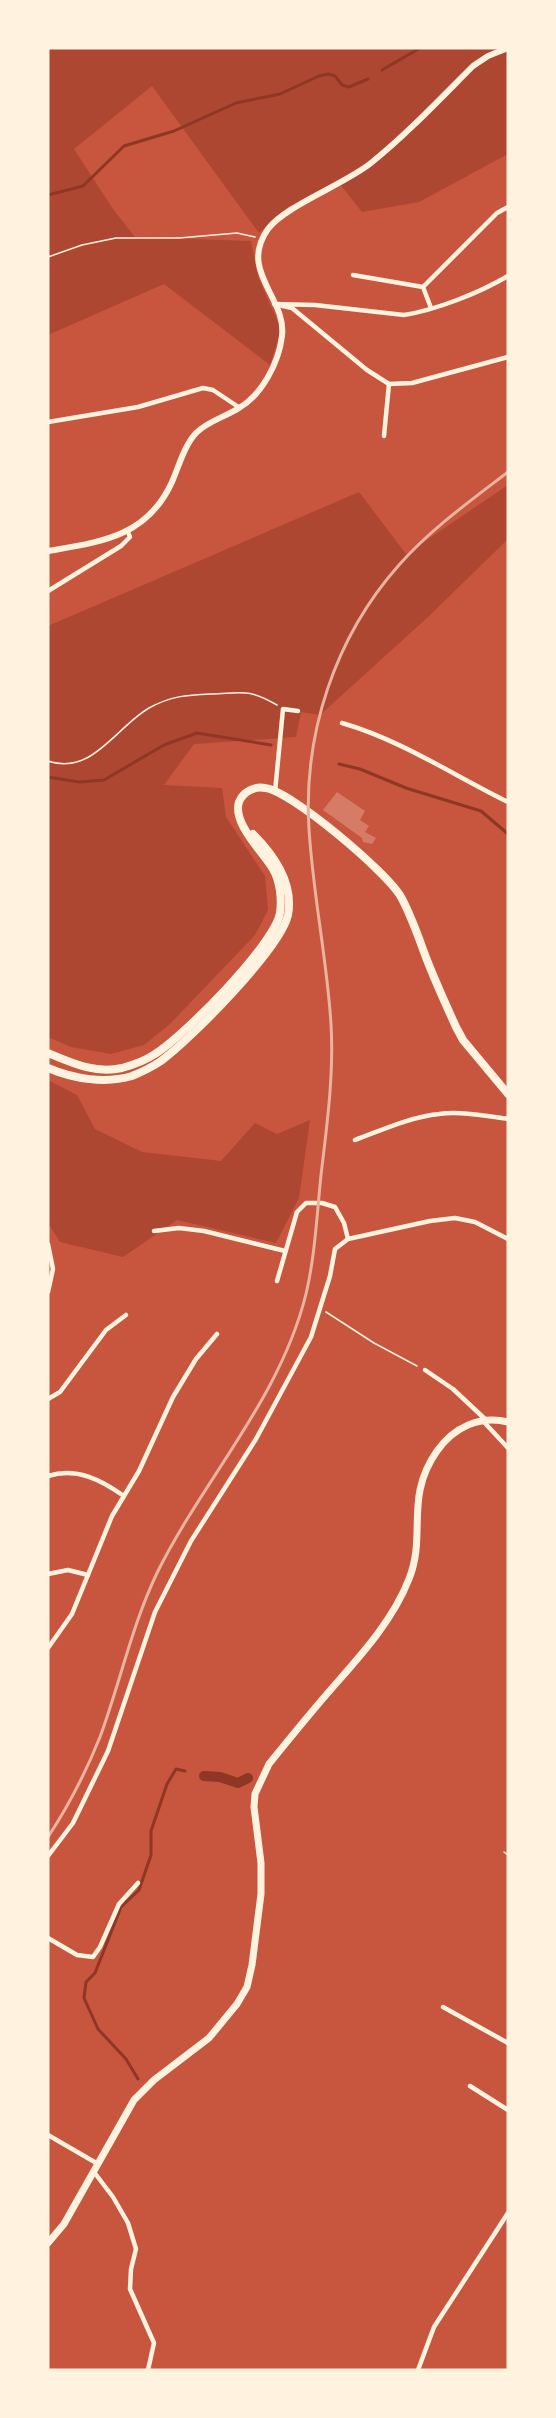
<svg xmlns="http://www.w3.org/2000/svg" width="556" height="2418" viewBox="0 0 556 2418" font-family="'Titillium Web',sans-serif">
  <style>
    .green { fill: #ae4732 }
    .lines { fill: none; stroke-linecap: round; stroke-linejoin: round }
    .stream { stroke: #8f3625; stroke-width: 3 }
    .canal { stroke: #8f3625; stroke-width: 10 }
    .building { fill: #d67c66 }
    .path { stroke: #fff3e0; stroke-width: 1.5 }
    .minor { stroke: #fff3e0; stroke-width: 4.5 }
    .tertiary { stroke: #fff3e0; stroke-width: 6 }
    .secondary { stroke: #fff3e0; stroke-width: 7 }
    .primary { stroke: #fff3e0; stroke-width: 8 }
    .rail { stroke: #e9b49f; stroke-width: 3 }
  </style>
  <rect width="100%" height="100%" fill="#c8553d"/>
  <!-- green -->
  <g class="green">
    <path d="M48,48H508V154L419,202L362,212L339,183L288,207L259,233L152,86L74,149L113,209L135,237L251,241L258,277L281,329L270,365L164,284L48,335Z"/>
    <path d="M508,485V539L428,617L320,715L301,712L296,737L194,744L164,785L222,788L226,817L265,876L268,910L255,935L170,1024L144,1045L111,1054L71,1047L48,1037V626L359,492L406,554Z"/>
    <path d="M48,1080L77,1095L95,1129L142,1152L221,1161L255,1123L277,1134L310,1120L299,1198L276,1243L177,1220L123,1257L60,1242L48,1223Z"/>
  </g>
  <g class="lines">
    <!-- stream -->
    <g class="stream">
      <path d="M382,70L420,48"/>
      <path d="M48,195L83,186L124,146L174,131L236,103L280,94L319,76L328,74L335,76L342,85L349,87L368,79"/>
      <path d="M339,764L360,769L406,788L481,811L508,834"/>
      <path d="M48,777L79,782L104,780L164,745L197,733L271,745"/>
      <path d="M138,2079L126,2059L98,2029L84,1998L86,1982L95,1973L121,1907L139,1890L151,1855V1831L167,1784L176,1769L185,1771"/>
    </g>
    <!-- canal -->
    <path class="canal" d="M204,1776L220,1777L238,1783L248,1778"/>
  </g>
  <!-- building -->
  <path class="building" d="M337,792L365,811L360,820L369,826L365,832L376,838L372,844L363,842L362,838L323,810Z"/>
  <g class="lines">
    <!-- path -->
    <g class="path">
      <path d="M48,257L82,245L116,238H179L237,233L255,237"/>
      <path d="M48,761C92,776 116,727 149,708C171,696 186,695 211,694C242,693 248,688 277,705"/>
      <path d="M326,1312L374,1343L417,1366"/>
      <path d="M504,1852L508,1855"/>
    </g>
    <!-- minor -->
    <g class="minor">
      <path d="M353,275L423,287"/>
      <path d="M508,276C479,293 436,310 404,315L315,305L274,304L292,308L367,370L389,384L412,383L508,357"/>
      <path d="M431,308L423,287L497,213L508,207"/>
      <path d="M48,422L138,407L203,388L213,390L240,408"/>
      <path d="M384,436L389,384"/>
      <path d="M48,591L121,546L130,537L128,532"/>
      <path d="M342,723C401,740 453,775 508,802"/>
      <path d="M275,792L283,709L298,711"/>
      <path d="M355,1140C382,1130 410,1117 439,1114C461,1111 486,1116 508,1119"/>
      <path d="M154,1231L179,1228L204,1231L285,1251"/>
      <path d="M48,1244L53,1269L48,1292"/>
      <path d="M277,1281L297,1212L306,1203H322L335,1207L344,1223L348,1239"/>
      <path d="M425,1370L453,1389L485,1419"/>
      <path d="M48,1399L60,1392L106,1330L126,1315"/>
      <path d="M483,1421L508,1448"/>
      <path d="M48,1476C77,1467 101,1480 124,1496"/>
      <path d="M48,1574L68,1570L88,1575"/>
      <path d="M48,1648L72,1614L112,1516L139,1471L173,1397L196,1359L217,1334"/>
      <path d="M48,1856L73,1823L108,1751L155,1612L191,1541L256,1439L311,1337L330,1276L335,1249L348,1239L430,1221L455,1218L475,1222L508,1239"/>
      <path d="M48,1938L77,1955L93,1957L100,1947L119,1904L138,1883"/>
      <path d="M443,2007L508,2043"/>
      <path d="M470,2086L508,2110"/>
      <path d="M48,2135L98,2164"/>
      <path d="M94,2172L113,2197L128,2223L136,2249L131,2269L130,2289L154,2343L148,2370"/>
      <path d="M418,2370L434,2327L508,2213"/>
    </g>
    <!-- tertiary -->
    <path class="tertiary" d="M48,551C101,542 147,537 172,482C179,466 184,446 196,433C208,421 225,417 239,408C262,395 279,362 282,336C287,298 238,271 268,229C285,206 345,184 371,163C407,134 440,99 473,66L488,56L508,48"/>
    <!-- secondary -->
    <path class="secondary" d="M48,2243L64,2224L134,2100L154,2080L209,2038L237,2004L247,1987L252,1965L261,1894V1863L254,1807L255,1794L269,1764C290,1738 311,1712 333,1687C362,1654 393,1620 409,1579C427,1534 404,1498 437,1451C454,1427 480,1415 508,1422"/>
    <!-- primary -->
    <g class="primary">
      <path d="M48,1053C72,1063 95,1074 122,1068C133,1065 146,1060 155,1054C184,1036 275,944 280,913C282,899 280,881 273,869C263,852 232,823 239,802C243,792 254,786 265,788C290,790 388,873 401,897C412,917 419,939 427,960C436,983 446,1005 456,1027L463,1040L508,1094"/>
      <path d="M48,1068C74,1079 105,1084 132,1076C142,1072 152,1067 161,1061C190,1040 281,948 288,915C294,883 274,855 253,834"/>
    </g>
    <!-- rail -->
    <path class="rail" d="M48,1837C69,1805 86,1772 100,1737C120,1683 132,1625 157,1573C204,1478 280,1399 306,1294C315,1256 317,1214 321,1175C327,1125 334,1074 331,1024C327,959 313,895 309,829C303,734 335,637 399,565C431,529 470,501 508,472"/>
  </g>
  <!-- border -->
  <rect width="556" height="2418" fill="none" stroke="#fff3e0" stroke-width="99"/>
</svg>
